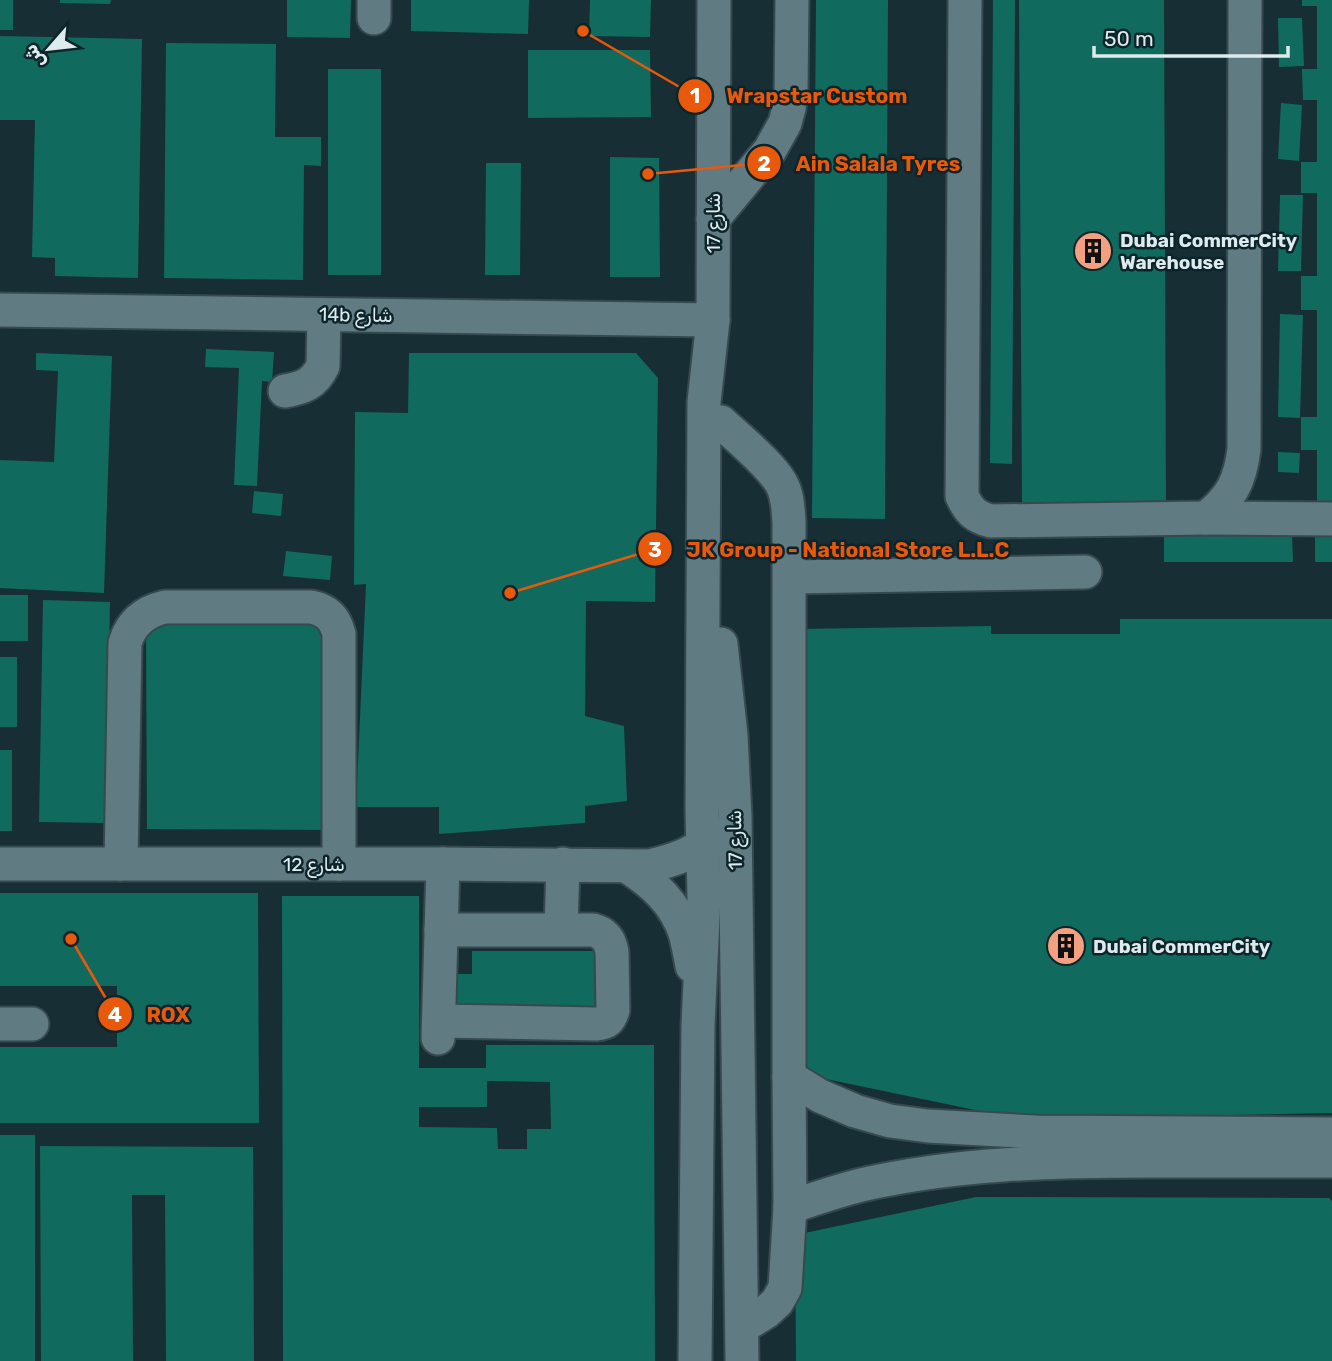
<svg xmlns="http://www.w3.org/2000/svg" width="1332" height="1361" viewBox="0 0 1332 1361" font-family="Rubik,Vazirmatn,sans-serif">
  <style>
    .building { fill: #116a5e; fill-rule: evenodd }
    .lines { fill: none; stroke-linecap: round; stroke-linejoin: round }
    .minor-casing { stroke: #36494e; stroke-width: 37 }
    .minor { stroke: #617b82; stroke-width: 33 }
    .labels { text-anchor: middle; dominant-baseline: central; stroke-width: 5; stroke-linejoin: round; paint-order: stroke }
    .street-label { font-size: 19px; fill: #ddebee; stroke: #0c242a }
    .poi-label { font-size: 19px; font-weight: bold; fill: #ddebee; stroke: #0c242a; text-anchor: start }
    .leader { fill: none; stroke: #e8590c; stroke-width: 2.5 }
    .callout-dot { fill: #e8590c; stroke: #0c242a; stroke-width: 2.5 }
    .mark-label { font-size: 21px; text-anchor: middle; font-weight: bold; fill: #fff }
    .callout-label { font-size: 21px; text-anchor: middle; font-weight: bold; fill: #e8590c; stroke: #0c242a; stroke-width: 5; stroke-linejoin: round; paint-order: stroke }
  </style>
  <rect width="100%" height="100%" fill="#162e34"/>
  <!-- building -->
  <g class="building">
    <rect x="0" y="0" width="13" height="30"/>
    <path d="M60,0H111L110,4L60,3Z"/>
    <path d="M287,0H351L350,38L287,37Z"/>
    <path d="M411,0H529L528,34L411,31Z"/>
    <path d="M590,0H651L650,37L589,36Z"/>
    <path d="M816,0H888L885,519L812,518Z"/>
    <path d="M993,0H1015L1012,464L990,463Z"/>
    <path d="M1019,0H1164L1166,503H1022Z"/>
    <path d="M1302,0H1332V505H1317V450H1301V417H1317V310H1301V276H1317V193H1301V162H1317V100H1303L1302,69H1317V6H1302Z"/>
    <path d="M1278,18H1302L1304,66L1279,67Z"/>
    <path d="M0,36L142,39L138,278L55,276V258L32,257L35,120H0Z"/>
    <path d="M166,43L276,44L275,137H321V166L304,165L303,280L164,278Z"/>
    <path d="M528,50H650L651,117L528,118Z"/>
    <rect x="328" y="69" width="53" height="206"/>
    <path d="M1281,103L1302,105L1299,161L1278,159Z"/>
    <path d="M610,157L659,158L660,277H610Z"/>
    <path d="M486,163H521L520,275H485Z"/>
    <path d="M1280,195H1303L1301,271H1278Z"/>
    <path d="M1280,314L1303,315L1300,418L1278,417Z"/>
    <path d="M206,349L274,352L272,382L262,381L257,486L234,485L239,368L205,367Z"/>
    <path d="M36,353L112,356L104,593L0,588V460L54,462L58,371L36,370Z"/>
    <path d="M409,353H636L658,378L655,602L586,601L585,716L624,726L627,801L585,806V823L439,834V807H356L366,584L354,585L355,412L408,413Z"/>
    <path d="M1278,452L1300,453L1299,473L1278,472Z"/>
    <path d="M254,491L283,494L281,516L252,513Z"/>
    <path d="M1292,534L1293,562H1164V535Z"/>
    <path d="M1315,535L1332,536V562H1315Z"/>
    <path d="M286,551L332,556L330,580L283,576Z"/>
    <rect x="0" y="595" width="28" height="46"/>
    <path d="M43,600L110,602L106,823L39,822Z"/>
    <path d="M169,611L309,612L324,635L325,830L147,829L146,628Z"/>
    <path d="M1120,619H1332V1113L1018,1119L802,1074L796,629L991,626V634H1120Z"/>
    <rect x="0" y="657" width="17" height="70"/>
    <rect x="0" y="750" width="12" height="81"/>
    <path d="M0,893H258L259,1123H0V1047H117V986H0Z"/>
    <path d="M282,896H419V1068H486V1045H654L655,1361H283ZM487,1081L550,1082L551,1129H527V1149H498L497,1128L419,1127V1107H487Z"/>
    <path d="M472,951H595L596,1012L452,1013V974H472Z"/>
    <rect x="0" y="1135" width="35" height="226"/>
    <path d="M40,1146L253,1147L254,1361H166L165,1195H132L133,1361H41Z"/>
    <path d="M976,1197L1329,1198L1332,1201V1361H796L795,1235Z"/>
  </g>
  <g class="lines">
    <defs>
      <g id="minor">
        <path d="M965,0L962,496C969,511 975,517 991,521L1206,518L1332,519"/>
        <path d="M374,18V0"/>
        <path d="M713,219L770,150L785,123L789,108L791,93L792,0"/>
        <path d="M0,310L713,320"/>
        <path d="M285,391C303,388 314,384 323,366L324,315"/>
        <path d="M721,422C738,438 770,464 781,483C788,495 788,509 789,522V1077L790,1207L785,1288L777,1302L766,1312L742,1327"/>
        <path d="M1206,518C1231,498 1240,482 1244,449L1245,0"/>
        <path d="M790,577L1085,572"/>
        <path d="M721,644L731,735L735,816L742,1361"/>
        <path d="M0,864H443L650,866C678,859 695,853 717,834"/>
        <path d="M121,864L125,643C131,623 144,612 165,607H311C327,610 335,618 339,634V864"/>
        <path d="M628,867C654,884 675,903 685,933C688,944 690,955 692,966"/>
        <path d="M561,929L563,864"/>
        <path d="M439,1021L596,1024C607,1023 610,1020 613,1010L612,952C610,940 605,933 593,930H441"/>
        <path d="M0,1024H32"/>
        <path d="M438,1038L443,864"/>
        <path d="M789,1077L820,1096L855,1111L890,1121L928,1126L1035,1132L1332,1134"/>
        <path d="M790,1207C814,1199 837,1191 861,1185C957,1163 1054,1161 1152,1161C1212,1161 1272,1161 1332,1161"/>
        <path d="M695,1361L698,1025L704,897L702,809L704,402L713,320L714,0"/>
      </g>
    </defs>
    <!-- minor casing -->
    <use href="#minor" class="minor-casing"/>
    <!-- minor -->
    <use href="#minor" class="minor"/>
  </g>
  <!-- icons -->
  <defs>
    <symbol id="building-disc" viewBox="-11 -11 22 22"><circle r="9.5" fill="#f2a080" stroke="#0c242a"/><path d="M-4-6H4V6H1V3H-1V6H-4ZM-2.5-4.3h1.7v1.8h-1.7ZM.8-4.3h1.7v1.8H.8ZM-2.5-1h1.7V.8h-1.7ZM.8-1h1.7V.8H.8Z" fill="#111"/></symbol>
  </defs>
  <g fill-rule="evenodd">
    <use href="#building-disc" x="1071" y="229" width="44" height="44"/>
    <use href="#building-disc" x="1044" y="924" width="44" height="44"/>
  </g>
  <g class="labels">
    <!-- street labels -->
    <g class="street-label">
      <text transform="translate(713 223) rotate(-90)">شارع 17</text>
      <text transform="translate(356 315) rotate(1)">14b شارع</text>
      <text transform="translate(735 840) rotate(-91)">شارع 17</text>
      <text x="314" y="864">شارع 12</text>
    </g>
    <!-- poi labels -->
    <g class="poi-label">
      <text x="1120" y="240">Dubai CommerCity<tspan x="1120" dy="22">Warehouse</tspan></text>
      <text x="1093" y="946">Dubai CommerCity</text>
    </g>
  </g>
  <!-- callouts -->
  <path class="leader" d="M583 31L695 96M648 174L764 163M510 593L655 549M71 939L115 1014"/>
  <g class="callout-dot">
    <circle cx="583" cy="31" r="7"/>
    <circle cx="648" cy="174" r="7"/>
    <circle cx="510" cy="593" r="7"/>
    <circle cx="71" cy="939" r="7"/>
    <circle cx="695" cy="96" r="18"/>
    <circle cx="764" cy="163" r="18"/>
    <circle cx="655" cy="549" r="18"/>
    <circle cx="115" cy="1014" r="18"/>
  </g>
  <g class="mark-label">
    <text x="695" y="103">1</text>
    <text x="764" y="171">2</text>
    <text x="655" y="557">3</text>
    <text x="115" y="1022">4</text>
  </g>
  <g class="callout-label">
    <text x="817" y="103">Wrapstar Custom</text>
    <text x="878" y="171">Ain Salala Tyres</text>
    <text x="848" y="557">JK Group - National Store L.L.C</text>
    <text x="168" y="1022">ROX</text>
  </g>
  <!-- north arrow -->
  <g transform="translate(49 49) rotate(242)" stroke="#0c242a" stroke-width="5" paint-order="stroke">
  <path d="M0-5L12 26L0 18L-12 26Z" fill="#ddebee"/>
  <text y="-10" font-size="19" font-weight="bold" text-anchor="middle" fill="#ddebee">ش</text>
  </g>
  <!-- scale -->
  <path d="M1094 46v10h194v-10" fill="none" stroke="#ddebee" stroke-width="3.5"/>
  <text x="1104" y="46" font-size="21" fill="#ddebee" stroke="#0c242a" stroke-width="5" paint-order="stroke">50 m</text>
</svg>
